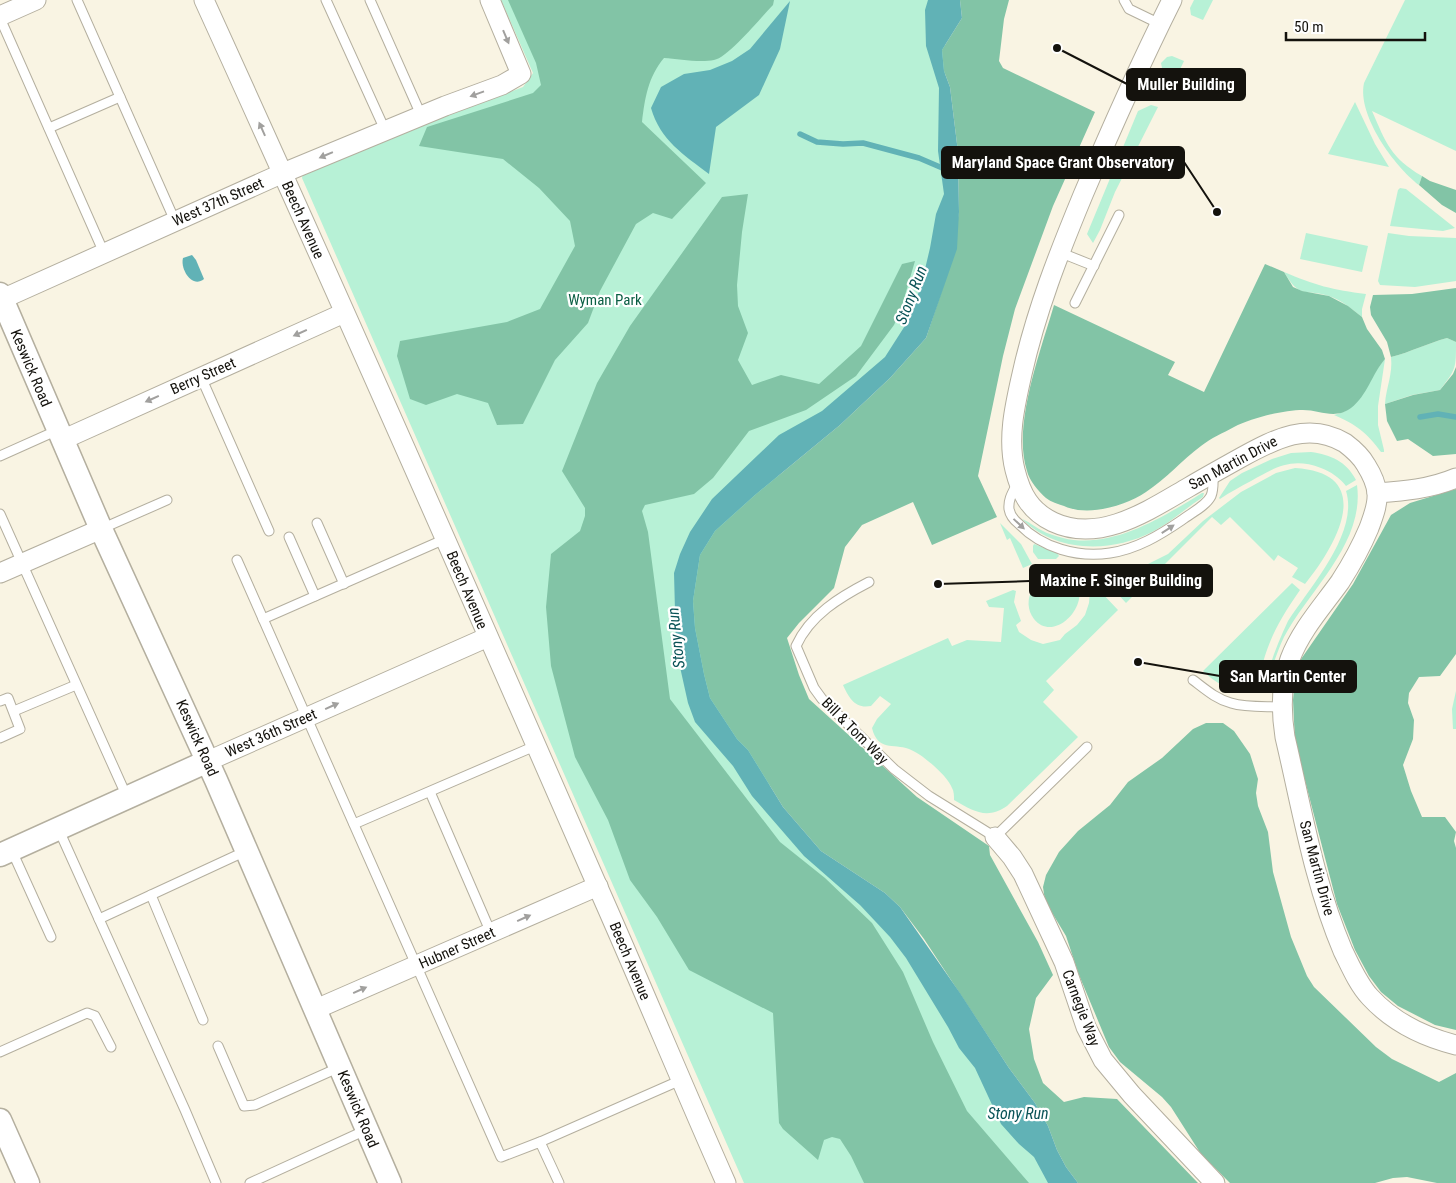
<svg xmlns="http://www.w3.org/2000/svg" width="1456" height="1183" viewBox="0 0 1456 1183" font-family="'Roboto Condensed',sans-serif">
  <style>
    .green { fill: #b7f1d6 }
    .forest { fill: #82c4a6 }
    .water { fill: #61b2b6 }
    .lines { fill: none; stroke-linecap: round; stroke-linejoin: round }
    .stream { stroke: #61b2b6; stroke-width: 5.5 }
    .service-casing { stroke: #b4af9f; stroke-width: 11 }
    .minor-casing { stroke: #b4af9f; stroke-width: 21 }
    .tertiary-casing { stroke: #b4af9f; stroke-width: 25 }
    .service { stroke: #fff; stroke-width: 9 }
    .minor { stroke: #fff; stroke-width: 19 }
    .tertiary { stroke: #fff; stroke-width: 22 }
    .oneway { fill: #a1a09e }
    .labels { text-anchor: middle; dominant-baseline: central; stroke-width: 4.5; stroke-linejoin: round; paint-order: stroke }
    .street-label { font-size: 15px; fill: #14120d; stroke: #fff }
    .park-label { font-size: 15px; fill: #0b5f44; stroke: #fff }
    .water-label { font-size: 16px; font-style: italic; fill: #095357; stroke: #fff }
    .leader { fill: none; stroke: #14120d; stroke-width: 2 }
    .callout-dot { fill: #14120d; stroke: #fff; stroke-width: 2 }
    .callout { fill: #14120d; stroke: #14120d; stroke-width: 2 }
    .callout-label { font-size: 16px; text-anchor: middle; font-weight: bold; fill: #fff }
  </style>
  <rect width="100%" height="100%" fill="#f9f4e3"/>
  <!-- green -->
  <g class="green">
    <path d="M501,0H945V108L952,193L904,347L779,449L769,802L867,895L1072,1183H744L302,178L304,170L523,87L533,73Z"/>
    <path d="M1194,0H1213L1203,20L1191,15L1190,8Z"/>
    <path d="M1405,0H1456V151L1372,111C1386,143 1391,158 1422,176L1419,185C1394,166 1357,115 1364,83Z"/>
    <path d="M1172,56L1184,61L1174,82L1162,68L1161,63L1167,57Z"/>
    <path d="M1355,102L1375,144L1389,167L1328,154Z"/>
    <path d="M1151,105L1158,107L1115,192L1100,230L1093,243L1087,234L1138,111Z"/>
    <path d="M1400,188L1406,189L1455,228L1443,231L1390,226L1398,190Z"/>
    <path d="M1306,233L1368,246L1362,272L1300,259Z"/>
    <path d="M1388,233L1409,236L1456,238V281L1415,287L1380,285L1378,281Z"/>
    <path d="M1284,272C1314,285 1333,290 1366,294L1362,309V317C1352,309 1341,300 1329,296C1303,288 1301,300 1284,272Z"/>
    <path d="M1447,338L1456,342C1456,369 1456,369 1440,390L1412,395L1385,404C1386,388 1393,374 1391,357C1411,352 1428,343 1447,338Z"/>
    <path d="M1385,359L1378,406V425L1384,450V452H1381C1367,433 1356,424 1334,415C1363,409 1367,379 1385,359Z"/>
    <path d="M1311,452C1331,455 1346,461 1356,480L1346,486C1339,477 1331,472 1321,468C1292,457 1276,467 1251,481C1240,487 1230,492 1220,499L1219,498L1230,481L1242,473L1272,459L1291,453Z"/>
    <path d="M1295,468C1378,473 1336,546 1305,584L1292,577L1298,568L1278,555L1274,561L1230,517L1221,525L1212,517L1126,603L1114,590L1111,581L1118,572L1148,564L1168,554L1203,521L1241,492L1276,473Z"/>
    <path d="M1357,485C1365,543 1309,590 1284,637C1280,645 1277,654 1274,662C1272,669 1272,678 1267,683L1266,680C1271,660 1279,640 1288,621C1310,587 1359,533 1346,491Z"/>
    <path d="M1202,493H1204L1203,497C1186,508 1170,523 1152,532C1111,553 1056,553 1022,519C1028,521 1035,527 1041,530C1048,534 1056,536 1063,538C1111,550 1163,517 1202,493Z"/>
    <path d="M1000,523L1021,544L1032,564L1023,568L1010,538L1007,540Z"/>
    <path d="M1034,544L1057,553L1059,556L1056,559H1038L1033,552V546Z"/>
    <path d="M1056,572C1109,582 1059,650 1034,619C1020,601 1035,575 1056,572Z"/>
    <path d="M1292,583L1300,590C1275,626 1264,648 1257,691C1237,695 1217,685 1203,671Z"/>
    <path d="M1094,588L1100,591L1118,610L1046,681L1054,690L1043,702L1078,737L1007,806C987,820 973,811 954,800C954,796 954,791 952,788C948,776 921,753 909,749C893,743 878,752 872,728L877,719L891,704L880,696L871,706C855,709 849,698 843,685L948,638L952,646L967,640L1001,642L1004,608L989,607L986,601L1013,590L1016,591L1014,602L1021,621L1016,625L1019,632L1031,640L1043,644L1060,640L1065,634L1077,625L1085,615L1089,603L1090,591Z"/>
    <path d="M1456,691V729H1453L1452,709Z"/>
  </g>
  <!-- forest -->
  <g class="forest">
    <path d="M508,0H774L773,5C760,18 729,57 714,60C700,63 678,59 664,58C648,77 645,98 642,122L706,183L672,219L653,213L636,224L600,291L588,323L555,360L523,424L497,425L488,403L457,394L426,405L410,399L397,356L400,341L507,322L540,309L575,246L570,221L539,188L503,159L419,146L427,127L533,93L541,85L536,63Z"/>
    <path d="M960,0H1009L1004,19L999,61L1003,68L1095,112L1053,206L1015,309L1003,356L978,476L997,517L932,545L913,502L862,525L845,547L834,588L799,623L787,638L799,675L809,699L917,797L989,846L990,855L1038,942L1053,975L1036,998L1029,1029L1034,1059L1043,1083L1064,1102L1084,1097L1117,1099L1198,1183H1078L1066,1167L1057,1150L1048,1126L1035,1103L1009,1068L924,939L900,907L885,893L821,851L783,807L748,750L737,739L710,698L704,674L695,628L693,601L700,555L715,531L755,495L840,425L890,378L926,338L949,269L959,212L958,152L950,87L944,71L942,50L962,18Z"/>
    <path d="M1422,176L1430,181L1456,190V213L1442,205L1419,185Z"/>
    <path d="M748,194L742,232L737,285L738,306L748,333L738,360L752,385L781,375L819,384L861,346L902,264L915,261L901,309L894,325L856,376L806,410L749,431L713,478L694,494L645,505L642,511L648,532L670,699L780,842L825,878L872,923L903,972L933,1042L967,1111L1029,1183H864L851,1156L840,1139L832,1137L824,1140L818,1160L783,1129L779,1123L773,1013L689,970L657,917L630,880L608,820L575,757L551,666L546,607L551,554L580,531L585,516V508L562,471L597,383L630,326L722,197Z"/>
    <path d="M1265,264L1284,272L1293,287L1302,291L1329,296L1348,306L1362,317L1367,329L1382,350L1385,359C1372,374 1367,396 1351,408C1335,420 1320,410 1303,410C1283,410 1252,418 1234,427C1223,433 1211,438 1201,446C1182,460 1166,479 1146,492C1125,506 1088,517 1064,506C1058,504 1051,502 1046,498C1039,492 1029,480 1027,471C1012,426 1041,350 1054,305L1175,362L1168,375L1204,392Z"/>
    <path d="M1456,288V342L1447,338C1428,343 1411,352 1391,357L1387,342L1371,315L1370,307L1373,295L1412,294Z"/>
    <path d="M1456,367V454L1433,456L1408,439L1397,441L1387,421L1385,404L1413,395L1440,390L1453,374Z"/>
    <path d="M1456,489V654L1440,676L1419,677L1409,693L1408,703L1414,720L1413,739L1403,765L1411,791L1422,817H1445L1456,832L1454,841L1456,848V1030L1435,1025L1398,1006L1381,992L1369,976L1355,950L1337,904L1295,742L1293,700L1295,678L1299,662L1353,584L1391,515L1410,503Z"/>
    <path d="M1206,723H1223L1234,731L1250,754L1258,779L1256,793L1258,806L1268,832L1273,872L1291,937L1307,976L1314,987L1376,1047L1392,1059L1439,1082L1456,1073V1183H1437L1407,1177L1393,1178L1375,1183H1230L1201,1154L1171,1107L1162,1097L1120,1062L1109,1047L1079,975L1066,936L1045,901L1043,887L1046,875L1059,852L1078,831L1110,805L1128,782L1162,758L1193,729Z"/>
  </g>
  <!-- water -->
  <g class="water">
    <path d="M928,0H960L962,18L942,50L944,71L950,87L958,152L959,212L957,249L926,338L890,378L840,425L755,495L715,531L700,555L693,601L695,628L704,674L710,698L737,739L748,750L783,807L821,851L885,893L900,907L960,993L1009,1068L1035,1103L1048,1126L1057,1150L1066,1167L1078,1183H1048L1034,1157L1019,1144L1001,1124L975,1068L959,1048L948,1027L906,958L890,937L860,905L804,856L752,796L733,766L695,722L688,703L676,649L674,573L680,554L690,532L712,499L779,435L822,411L885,357L908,321L921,286L930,248L936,214L944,194L938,151L939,88L926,46L925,10Z"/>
    <path d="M790,1L780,49L759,95L716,127L709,174C684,155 660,140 651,108L661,87L684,74L710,70L732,61L750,49Z"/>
    <path d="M192,255L196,260L204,279C192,289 180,269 183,258Z"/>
  </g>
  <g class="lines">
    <!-- stream -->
    <g class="stream">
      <path d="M800,134L817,142L843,144L863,143L919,158L947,170"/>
      <path d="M1420,417L1438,414L1456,417"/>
    </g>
    <defs>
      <g id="service">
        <path d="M77,0L175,221"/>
        <path d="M326,0L385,130"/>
        <path d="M370,0L421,115"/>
        <path d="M1124,0L1129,9L1160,24"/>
        <path d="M0,18L104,253"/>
        <path d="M49,128L120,97"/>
        <path d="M1059,252L1094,266"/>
        <path d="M1075,303L1119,215"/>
        <path d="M201,377L269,531"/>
        <path d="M0,456L58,430"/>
        <path d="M1017,484C1013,492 1008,499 1009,509C1010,515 1014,520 1019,524C1042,548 1078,558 1110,553C1137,549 1160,535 1182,520C1191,513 1206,506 1211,496C1214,489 1213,480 1213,473"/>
        <path d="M0,514L127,797"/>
        <path d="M317,523L344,584"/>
        <path d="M101,529L167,500"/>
        <path d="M289,537L315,596"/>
        <path d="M237,560L501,1157L540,1142L559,1183"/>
        <path d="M869,582C840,597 810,615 796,646L814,688L822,699L894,769L929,796L995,837L1087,747"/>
        <path d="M263,619L445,539"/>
        <path d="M1193,680C1205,689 1216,699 1231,703C1247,708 1266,706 1283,707"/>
        <path d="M0,701L8,698L20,729L0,738"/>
        <path d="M14,711L76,685"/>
        <path d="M430,792L491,933"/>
        <path d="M354,824L535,746"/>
        <path d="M58,828L185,1110L216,1183"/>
        <path d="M12,851L51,937"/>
        <path d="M151,895L203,1020"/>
        <path d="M99,919L246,851"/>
        <path d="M218,1046L244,1106L255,1105L340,1067"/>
        <path d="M0,1052L87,1013L95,1016L111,1047"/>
        <path d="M540,1142L681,1080"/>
        <path d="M250,1183L366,1130"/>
      </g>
      <g id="minor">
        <path d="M204,0C338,294 468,589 597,885C641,984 682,1084 726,1183"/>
        <path d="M1172,0C1140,64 1111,129 1083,195C1059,253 1036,311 1022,374C1015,405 1007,438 1015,470C1021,494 1030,511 1053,522C1100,544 1149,510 1189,487C1206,477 1224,467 1242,457C1275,439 1309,421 1345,443C1353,449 1361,456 1366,465C1371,473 1376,483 1377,493C1378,505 1373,517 1369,528C1361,547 1351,565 1340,582C1322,607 1301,630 1290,659C1281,683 1281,712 1285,737C1302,809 1314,883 1343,951C1351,967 1358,984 1370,997C1393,1022 1424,1037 1456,1045"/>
        <path d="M0,16L36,0"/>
        <path d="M0,300L283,173L445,106L502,85L521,74L490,0"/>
        <path d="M62,440L344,313"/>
        <path d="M1377,493C1404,491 1430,489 1456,478"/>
        <path d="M0,573L101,529"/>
        <path d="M208,761L488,637"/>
        <path d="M995,837L1012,857L1023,874L1064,962L1086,1027L1103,1060L1132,1095L1215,1183"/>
        <path d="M316,1009L598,886"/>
      </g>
      <g id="tertiary">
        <path d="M0,294L101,529L216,780L390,1183"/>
        <path d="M0,855L208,761"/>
        <path d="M0,1120L28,1183"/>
      </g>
    </defs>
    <!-- service casing -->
    <use href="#service" class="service-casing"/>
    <!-- minor casing -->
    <use href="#minor" class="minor-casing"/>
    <!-- tertiary casing -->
    <use href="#tertiary" class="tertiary-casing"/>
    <!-- service -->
    <use href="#service" class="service"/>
    <!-- minor -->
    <use href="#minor" class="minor"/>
    <!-- tertiary -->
    <use href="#tertiary" class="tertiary"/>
  </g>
  <!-- one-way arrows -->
  <defs><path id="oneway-solid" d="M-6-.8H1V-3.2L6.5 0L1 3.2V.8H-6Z" transform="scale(1.25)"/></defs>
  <g class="oneway">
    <use href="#oneway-solid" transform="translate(506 37) rotate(67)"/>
    <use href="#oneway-solid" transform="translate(477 94) rotate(160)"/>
    <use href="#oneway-solid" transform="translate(262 129) rotate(-114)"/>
    <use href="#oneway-solid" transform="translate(326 155) rotate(157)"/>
    <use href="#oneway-solid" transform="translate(300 333) rotate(156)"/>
    <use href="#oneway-solid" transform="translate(152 399) rotate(156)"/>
    <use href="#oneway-solid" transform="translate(1019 524) rotate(43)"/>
    <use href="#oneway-solid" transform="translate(1168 529) rotate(-33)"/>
    <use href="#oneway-solid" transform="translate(332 706) rotate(-24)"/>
    <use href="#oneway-solid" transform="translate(524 918) rotate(-24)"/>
    <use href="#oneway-solid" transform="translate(360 990) rotate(-24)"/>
  </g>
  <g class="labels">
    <!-- street labels -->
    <g class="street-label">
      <text transform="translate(218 202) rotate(-24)">West 37th Street</text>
      <text transform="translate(303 220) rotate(66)">Beech Avenue</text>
      <text transform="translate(31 368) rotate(67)">Keswick Road</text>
      <text transform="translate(203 376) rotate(-24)">Berry Street</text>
      <text transform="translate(1233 463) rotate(-28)">San Martin Drive</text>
      <text transform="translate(467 590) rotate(67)">Beech Avenue</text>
      <text transform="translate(855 731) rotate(45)">Bill &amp; Tom Way</text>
      <text transform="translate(271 733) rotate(-24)">West 36th Street</text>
      <text transform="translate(197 738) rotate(66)">Keswick Road</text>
      <text transform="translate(1317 868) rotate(75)">San Martin Drive</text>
      <text transform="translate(457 948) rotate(-24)">Hubner Street</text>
      <text transform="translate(630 961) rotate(67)">Beech Avenue</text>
      <text transform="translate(1081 1008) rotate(69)">Carnegie Way</text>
      <text transform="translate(358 1109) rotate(67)">Keswick Road</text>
    </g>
    <!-- park labels -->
    <g class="park-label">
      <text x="605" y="300">Wyman Park</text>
    </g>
    <!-- water labels -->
    <g class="water-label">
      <text transform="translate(911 295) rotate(-69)">Stony Run</text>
      <text transform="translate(676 638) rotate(-96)">Stony Run</text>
      <text x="1018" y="1113">Stony Run</text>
    </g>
  </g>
  <!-- callouts -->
  <path class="leader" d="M1057 48L1127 84M1217 212L1184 162M938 584L1030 581M1138 662L1220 676"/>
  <g class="callout-dot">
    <circle cx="1057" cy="48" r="5"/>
    <circle cx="1217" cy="212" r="5"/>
    <circle cx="938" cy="584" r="5"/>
    <circle cx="1138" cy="662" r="5"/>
  </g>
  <g class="callout">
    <rect x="1127" y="69" width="118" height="31" rx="5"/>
    <rect x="942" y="147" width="242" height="31" rx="5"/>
    <rect x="1030" y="565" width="182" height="31" rx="5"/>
    <rect x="1220" y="661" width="136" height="31" rx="5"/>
  </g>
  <g class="callout-label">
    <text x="1186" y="90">Muller Building</text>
    <text x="1063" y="168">Maryland Space Grant Observatory</text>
    <text x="1121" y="586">Maxine F. Singer Building</text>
    <text x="1288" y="682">San Martin Center</text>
  </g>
  <!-- scale -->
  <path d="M1286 32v8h139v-8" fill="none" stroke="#14120d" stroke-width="2.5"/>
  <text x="1294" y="32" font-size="15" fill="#14120d" stroke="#ffffff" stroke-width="4" paint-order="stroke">50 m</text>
</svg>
